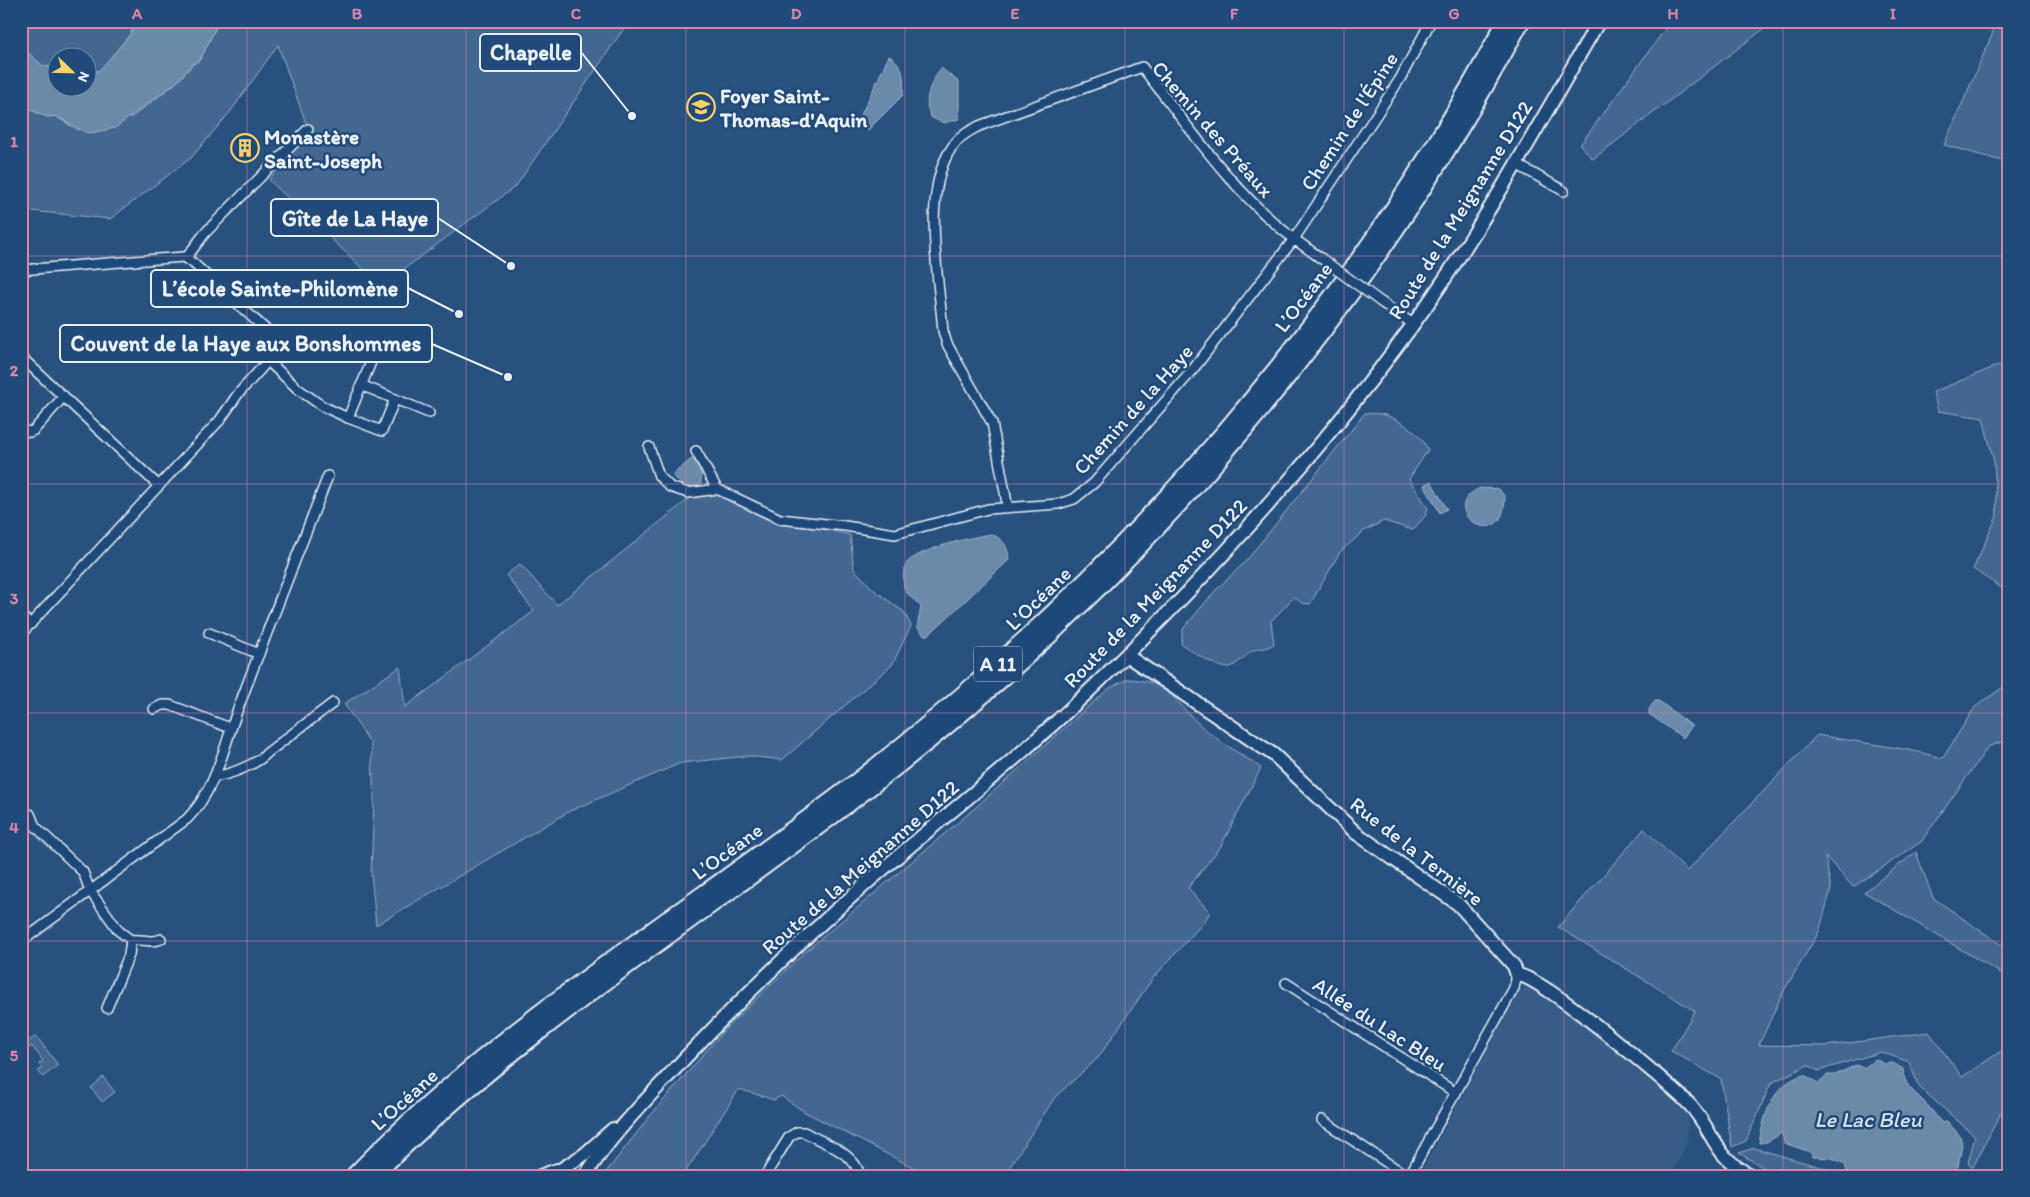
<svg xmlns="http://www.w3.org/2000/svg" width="2030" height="1197" viewBox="0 0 2030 1197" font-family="Itim,sans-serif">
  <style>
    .built { fill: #355d88 }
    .green { fill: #436891; stroke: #96acc4 }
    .water { fill: #6b8aaa; stroke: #9db3c9 }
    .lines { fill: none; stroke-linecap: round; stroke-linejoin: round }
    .street-casing { stroke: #e8f1f8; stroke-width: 12 }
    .secondary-casing { stroke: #e8f1f8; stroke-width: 16 }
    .highway-casing { stroke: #e8f1f8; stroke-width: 20 }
    .street { stroke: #1f4a7a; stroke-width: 9 }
    .secondary { stroke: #1f4a7a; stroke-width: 12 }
    .highway { stroke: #1f4a7a; stroke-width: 16 }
    .street-bridge-casing { stroke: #e8f1f8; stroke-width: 12; stroke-linecap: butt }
    .street-bridge { stroke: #1f4a7a; stroke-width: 9 }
    .grid { fill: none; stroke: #d584aa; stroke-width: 1; stroke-opacity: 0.55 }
    .labels { text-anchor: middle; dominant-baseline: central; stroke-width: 5; stroke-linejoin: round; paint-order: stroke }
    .shield { fill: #1f4a7a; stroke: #acbfd2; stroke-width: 1 }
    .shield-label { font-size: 20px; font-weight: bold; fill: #e8f1f8 }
    .poi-label { font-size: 21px; font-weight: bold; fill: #e8f1f8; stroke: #1f4a7a; text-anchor: start }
    .street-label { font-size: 21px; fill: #e8f1f8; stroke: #1f4a7a }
    .water-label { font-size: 22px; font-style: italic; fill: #d5e2ec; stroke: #1f4a7a }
    .leader { fill: none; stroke: #e8f1f8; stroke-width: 2 }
    .callout-dot { fill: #e8f1f8; stroke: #1f4a7a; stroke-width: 2 }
    .callout { fill: #1f4a7a; stroke: #e8f1f8; stroke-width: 2 }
    .callout-label { font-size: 22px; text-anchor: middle; font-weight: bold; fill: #e8f1f8 }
    .neatline { fill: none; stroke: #d584aa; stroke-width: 2 }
    .grid-label { font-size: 16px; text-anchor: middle; font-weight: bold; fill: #d584aa }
  </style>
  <rect width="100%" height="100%" fill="#27517f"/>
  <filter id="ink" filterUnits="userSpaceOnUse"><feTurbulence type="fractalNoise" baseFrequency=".02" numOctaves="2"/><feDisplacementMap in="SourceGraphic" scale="10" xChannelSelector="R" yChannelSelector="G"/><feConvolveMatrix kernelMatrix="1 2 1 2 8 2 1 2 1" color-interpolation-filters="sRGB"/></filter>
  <g filter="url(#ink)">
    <!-- built -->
    <path class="built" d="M1531,985L1594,1028L1683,1106L1687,1113L1688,1122L1687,1143L1671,1176H1419L1519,991Z"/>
    <!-- green -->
    <g class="green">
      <path d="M21,21H138L128,37L99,71H88V58H58L57,68L43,66L21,47Z"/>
      <path d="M219,21H629L516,186L381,286L269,180L308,129L278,45L231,111L191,158L110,219L21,210V100L31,110L47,117L55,116L78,130L132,117L177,82L193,64L200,60Z"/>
      <path d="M1671,21H1774L1593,159L1580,145Z"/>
      <path d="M1994,21H2009V163L1944,145L1992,35Z"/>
      <path d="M2009,361V593L1973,569L1997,516L1994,462L1983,418L1938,411L1933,392Z"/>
      <path d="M1365,413C1371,414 1379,413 1385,415C1400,420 1423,435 1428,450L1409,479L1428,508L1425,516L1413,530L1384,521L1364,531L1340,552L1310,604L1302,603L1294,597L1271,621L1274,644C1265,650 1259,647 1252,651C1245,656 1238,664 1230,667C1219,671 1191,650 1181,644L1183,629L1215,591L1245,562Z"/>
      <path d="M717,489L780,519L850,535L854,569L873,589L904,612L911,626L892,665L782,760L748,756L681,763L570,811L376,925L371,873L374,798L371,744L344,704L400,667L405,707L534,611L506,575L520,564L557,605L691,497Z"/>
      <path d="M1127,679C1168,681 1171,697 1197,722C1215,740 1240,753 1261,768L1221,846L1188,888L1210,912L1204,922L1153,978L1098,1058L1055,1097L1004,1176H930L805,1112L781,1096L774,1100L739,1089L683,1176H603L650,1116L726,1028L805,952L976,807L1108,689Z"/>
      <path d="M2009,683V739L1988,747L1921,842L1853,887L1825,856L1831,889L1819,932L1782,994L1759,1045L1826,1046L1929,1032L1962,1077L2009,1046V1097L1973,1167L1968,1163L1975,1136L1919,1087L1909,1062L1881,1052L1818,1071L1808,1065L1771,1083L1746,1141L1732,1147L1721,1079L1671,1051L1695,1011L1558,927L1644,829L1687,871L1817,735L1909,750L1943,758L1975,707Z"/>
      <path d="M1916,852L1933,898L2009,950V978L1864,892Z"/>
      <path d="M36,1036L58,1065L43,1077L38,1071L42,1068L39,1064L43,1061L32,1046L21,1053V1046Z"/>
      <path d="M103,1077L115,1092L102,1102L91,1088Z"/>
      <path d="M1754,1148L1831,1170L1836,1176H1778L1739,1153Z"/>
    </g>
    <!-- water -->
    <g class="water">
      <path d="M138,21H219L200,60L193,64L177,82L115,128L91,133L85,132L55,116L47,117L31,110L21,100V47L43,66L57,68L58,88H88V71H99L128,37Z"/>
      <path d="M889,56C905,65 904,78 903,95L868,130L864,129L859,119Z"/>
      <path d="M941,68L959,82V119L944,123L932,118C921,102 931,82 941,68Z"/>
      <path d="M694,457L700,462L703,468L701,474V489L685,487L672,475Z"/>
      <path d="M1431,481L1447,509L1440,513L1424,485Z"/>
      <path d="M1480,488L1499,489L1505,497C1505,558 1432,509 1480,488Z"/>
      <path d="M991,534C1004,539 1008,546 1009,560L934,630L928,635H924L917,627L921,607C917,602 907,595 905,590C902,583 903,569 907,563C916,550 975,536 991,534Z"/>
      <path d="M1655,701H1659L1692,726L1683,738L1649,714V709Z"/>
      <path d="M1876,1059L1884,1064L1893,1063L1903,1069C1904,1085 1912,1090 1923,1101C1929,1106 1936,1116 1941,1122L1947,1121L1960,1136L1962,1145L1958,1167L1949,1176H1848L1845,1164L1832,1158L1813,1157L1810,1152L1784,1143L1782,1133L1767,1142L1759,1143C1764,1114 1773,1083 1804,1075L1818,1083L1827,1075H1835L1856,1065L1864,1068Z"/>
    </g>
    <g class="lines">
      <defs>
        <g id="street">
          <path d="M1516,164L1564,191"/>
          <path d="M186,258L205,233L308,129"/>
          <path d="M21,270L183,257L193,263L274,337L278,345L276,352L238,394L220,420L21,634"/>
          <path d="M1381,302L1413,324"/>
          <path d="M21,357L159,486"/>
          <path d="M268,361L298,389L322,406L348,418L371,362V348"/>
          <path d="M361,385L395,399"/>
          <path d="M348,418L382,431L395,399L429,413"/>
          <path d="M21,430L30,432L34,430L64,396"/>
          <path d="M649,447L659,476L670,487L688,493L717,489L780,519L845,526L895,534L988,509L1058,504L1074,499L1094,483L1191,372L1294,239L1322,259"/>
          <path d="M696,451L717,489"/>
          <path d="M1005,508L1007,503L992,423L947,344L943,331C939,278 919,182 957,141C963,134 972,130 979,126L1142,67C1189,127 1233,193 1294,239L1400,79L1431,21"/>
          <path d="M21,616L31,624"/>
          <path d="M209,633L259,654"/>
          <path d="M154,709L162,705H170L230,728"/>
          <path d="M215,776C228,776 259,763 267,753L333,703"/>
          <path d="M30,814L35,826L83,872L90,891L119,931L131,940L129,955L107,1008"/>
          <path d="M131,940C141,938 151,944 161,939"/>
          <path d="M21,942L187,819C217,789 224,745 239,706C268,629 298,553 328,476"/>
          <path d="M1286,983L1456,1093"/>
          <path d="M1322,1120L1407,1176"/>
          <path d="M765,1176L789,1137L797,1132H804C823,1143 856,1153 860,1176"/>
          <path d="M1409,1176L1514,988L1517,975"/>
        </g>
        <g id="secondary">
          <path d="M1126,655L1274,755L1356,833L1458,904L1514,966L1517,975C1539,974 1670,1084 1690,1105C1715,1133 1713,1157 1752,1176"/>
          <path d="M560,1170L585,1154L613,1129"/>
          <path d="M540,1176L557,1170L572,1176"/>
          <path d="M585,1176C613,1132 651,1095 686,1057C741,999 798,943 859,890C935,823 1015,762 1088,692C1206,579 1316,458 1412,326C1482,229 1539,124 1599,21"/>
        </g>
        <g id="highway">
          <path d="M354,1176C506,1018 697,907 868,773C1127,570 1351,313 1506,21"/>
          <path d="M373,1176C530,1020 720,906 893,769C1150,568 1367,309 1521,21"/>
        </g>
      </defs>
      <!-- street casing -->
      <use href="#street" class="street-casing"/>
      <!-- secondary casing -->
      <use href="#secondary" class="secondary-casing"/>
      <!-- highway casing -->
      <use href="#highway" class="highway-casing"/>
      <!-- street -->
      <use href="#street" class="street"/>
      <!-- secondary -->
      <use href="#secondary" class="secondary"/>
      <!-- highway -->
      <use href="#highway" class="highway"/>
      <defs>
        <path id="street-bridge" d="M1322,259L1381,302"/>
      </defs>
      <!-- street-bridge casing -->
      <use href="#street-bridge" class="street-bridge-casing"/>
      <!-- street-bridge -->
      <use href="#street-bridge" class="street-bridge"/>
    </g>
  </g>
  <!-- grid -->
  <path class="grid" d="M247,21V1176M466,21V1176M686,21V1176M905,21V1176M1125,21V1176M1344,21V1176M1564,21V1176M1783,21V1176M21,256H2009M21,484H2009M21,713H2009M21,941H2009"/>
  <!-- icons -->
  <defs>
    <symbol id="school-ring" viewBox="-11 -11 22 22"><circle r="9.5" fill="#1f4a7a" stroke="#ffd166" stroke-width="1.5"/><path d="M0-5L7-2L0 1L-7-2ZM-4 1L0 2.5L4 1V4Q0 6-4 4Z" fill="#ffd166"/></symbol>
    <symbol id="building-ring" viewBox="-11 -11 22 22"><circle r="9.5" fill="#1f4a7a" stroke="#ffd166" stroke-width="1.5"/><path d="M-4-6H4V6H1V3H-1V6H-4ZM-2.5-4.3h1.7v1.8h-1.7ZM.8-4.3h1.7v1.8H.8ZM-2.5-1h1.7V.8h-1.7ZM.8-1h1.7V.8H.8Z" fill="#ffd166"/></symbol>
  </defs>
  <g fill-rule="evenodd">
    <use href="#school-ring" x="685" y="91" width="32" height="32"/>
    <use href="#building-ring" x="229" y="132" width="32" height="32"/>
  </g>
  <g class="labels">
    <!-- shield labels -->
    <rect class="shield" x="974" y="646.5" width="48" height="35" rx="4"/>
    <g class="shield-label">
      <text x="998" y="664">A 11</text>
    </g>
    <!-- poi labels -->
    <g class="poi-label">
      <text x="720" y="95">Foyer Saint-<tspan x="720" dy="24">Thomas-d'Aquin</tspan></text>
      <text x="264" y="136">Monastère<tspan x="264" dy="24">Saint-Joseph</tspan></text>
    </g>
    <!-- street labels -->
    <g class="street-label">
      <text transform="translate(1349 121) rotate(-57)">Chemin de l'Épine</text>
      <text transform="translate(1213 129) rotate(49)">Chemin des Préaux</text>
      <text transform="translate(1460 210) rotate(-58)">Route de la Meignanne D122</text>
      <text transform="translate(1303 297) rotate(-53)">L’Océane</text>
      <text transform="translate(1133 409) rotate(-48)">Chemin de la Haye</text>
      <text transform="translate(1155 593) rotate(-46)">Route de la Meignanne D122</text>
      <text transform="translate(1038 598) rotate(-44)">L’Océane</text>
      <text transform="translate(727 851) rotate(-36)">L’Océane</text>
      <text transform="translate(1417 851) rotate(38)">Rue de la Ternière</text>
      <text transform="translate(860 867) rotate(-41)">Route de la Meignanne D122</text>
      <text transform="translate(1380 1024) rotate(33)">Allée du Lac Bleu</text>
      <text transform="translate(404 1099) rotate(-42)">L’Océane</text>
    </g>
    <!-- water labels -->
    <g class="water-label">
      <text x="1868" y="1119">Le Lac Bleu</text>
    </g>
  </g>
  <!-- callouts -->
  <path class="leader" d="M632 116L581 52M511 266L438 218M459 314L408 288M508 377L432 344"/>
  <g class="callout-dot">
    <circle cx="632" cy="116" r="5"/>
    <circle cx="511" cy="266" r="5"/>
    <circle cx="459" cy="314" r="5"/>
    <circle cx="508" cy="377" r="5"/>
  </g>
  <g class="callout">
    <rect x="480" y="34" width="101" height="37" rx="5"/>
    <rect x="271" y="199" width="167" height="37" rx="5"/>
    <rect x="151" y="270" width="257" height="37" rx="5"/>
    <rect x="60" y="325" width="372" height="37" rx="5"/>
  </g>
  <g class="callout-label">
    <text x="531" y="60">Chapelle</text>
    <text x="355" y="226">Gîte de La Haye</text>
    <text x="280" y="296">L’école Sainte-Philomène</text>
    <text x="246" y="351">Couvent de la Haye aux Bonshommes</text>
  </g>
  <!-- margin -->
  <rect width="2030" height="1197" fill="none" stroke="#1f4a7a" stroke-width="55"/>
  <!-- north arrow -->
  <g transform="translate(72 72) rotate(113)"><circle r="24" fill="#1f4a7a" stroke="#6f8dac"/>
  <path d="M0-4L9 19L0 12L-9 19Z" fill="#ffd166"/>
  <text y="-8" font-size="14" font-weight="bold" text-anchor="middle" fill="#e8f1f8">N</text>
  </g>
  <rect x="28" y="28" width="1974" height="1142" class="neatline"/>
  <g class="grid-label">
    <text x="137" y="19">A</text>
    <text x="357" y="19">B</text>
    <text x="576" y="19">C</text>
    <text x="796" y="19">D</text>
    <text x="1015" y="19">E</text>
    <text x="1234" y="19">F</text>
    <text x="1454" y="19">G</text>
    <text x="1673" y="19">H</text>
    <text x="1893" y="19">I</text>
    <text x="14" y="147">1</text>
    <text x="14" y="376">2</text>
    <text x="14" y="604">3</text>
    <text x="14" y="833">4</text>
    <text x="14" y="1061">5</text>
  </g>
</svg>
